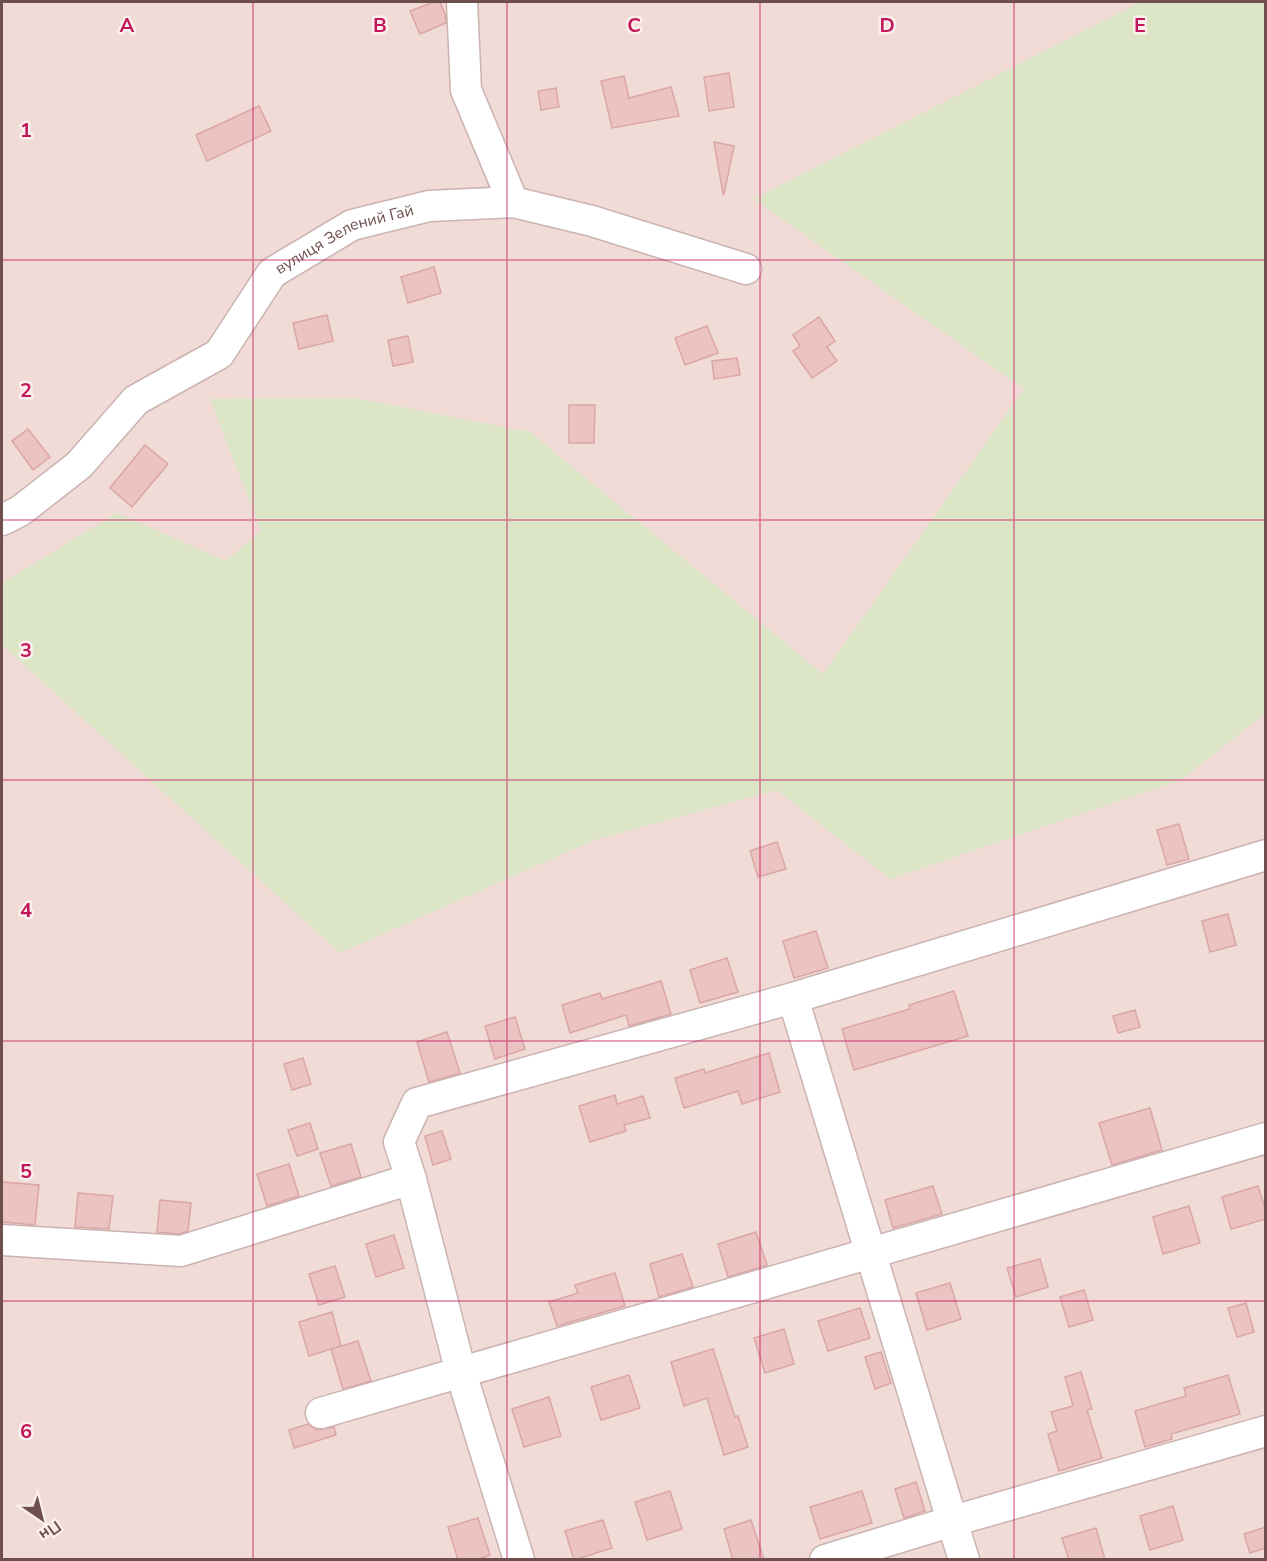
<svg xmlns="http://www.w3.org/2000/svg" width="1267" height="1561" viewBox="0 0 1267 1561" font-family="'Nunito Sans',sans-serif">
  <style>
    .residential { fill: #f0dbd6 }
    .green { fill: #dde5c7 }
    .building { fill: #ebc3c2; stroke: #dba6a4; stroke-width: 1.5 }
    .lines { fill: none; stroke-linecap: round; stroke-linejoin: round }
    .minor-casing { stroke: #cbb3b1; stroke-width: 33 }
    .minor { stroke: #fff; stroke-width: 30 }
    .grid { fill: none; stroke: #c2185b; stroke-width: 1.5; stroke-opacity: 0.55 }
    .labels { text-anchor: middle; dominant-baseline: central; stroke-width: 5; stroke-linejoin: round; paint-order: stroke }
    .street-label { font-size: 16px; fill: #6f4f4e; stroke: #fcf0ec }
    .grid-label { font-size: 20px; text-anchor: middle; font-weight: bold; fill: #c2185b; stroke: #fcf0ec; stroke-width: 5; stroke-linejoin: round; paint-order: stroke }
  </style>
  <rect width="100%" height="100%" fill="#f9ebe6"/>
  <!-- residential -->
  <rect class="residential" x="2" y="2" width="1263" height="1557"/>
  <!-- green -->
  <path class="green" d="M1141,2H1265V714L1181,780L890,879L777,790L595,840L340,953L2,645V583L117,513L226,561L261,531L210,399L356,398L530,432L823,674L1024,389L753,199Z"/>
  <!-- building -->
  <g class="building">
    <path d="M434,2H440L445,14L446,23L420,34L410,11Z"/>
    <path d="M729,73L734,107L709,111L704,77Z"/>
    <path d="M624,76L629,98L671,87L679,116L612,128L601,81Z"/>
    <path d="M556,88L559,107L541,110L538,91Z"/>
    <path d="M259,106L271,131L207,161L196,135Z"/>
    <path d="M714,142L734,146L724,194H723Z"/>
    <path d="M434,267L441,293L408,303L401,277Z"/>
    <path d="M327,315L333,341L299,349L293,323Z"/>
    <path d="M819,317L835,341L827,347L837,361L812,378L793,351L800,346L793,335Z"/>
    <path d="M707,326L718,353L685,365L675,338Z"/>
    <path d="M408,336L413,362L393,366L388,340Z"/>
    <path d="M737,358L740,375L714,379L712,361Z"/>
    <path d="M569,405H595L594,443H569Z"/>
    <path d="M28,429L50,457L33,470L12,441Z"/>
    <path d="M145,445L168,464L132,507L110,488Z"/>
    <path d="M1179,824L1189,859L1167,865L1157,830Z"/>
    <path d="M777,842L786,869L758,877L750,851Z"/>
    <path d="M1228,914L1236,945L1210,952L1202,921Z"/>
    <path d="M816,931L828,968L794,978L783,941Z"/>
    <path d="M727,958L738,992L700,1003L690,970Z"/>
    <path d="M661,981L671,1014L629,1026L626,1015L570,1033L562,1005L600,993L602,999Z"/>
    <path d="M954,991L968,1036L854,1070L842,1029L910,1009L909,1005Z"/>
    <path d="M1135,1010L1140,1027L1118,1033L1113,1016Z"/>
    <path d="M515,1017L525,1049L495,1059L485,1026Z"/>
    <path d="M447,1032L460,1073L429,1082L417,1042Z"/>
    <path d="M769,1053L780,1092L742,1104L738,1091L684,1108L675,1078L704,1069L705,1073Z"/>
    <path d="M303,1058L311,1084L292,1090L284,1064Z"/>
    <path d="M615,1095L617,1104L643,1096L650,1118L624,1125L626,1131L590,1142L579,1106Z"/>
    <path d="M1150,1108L1162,1150L1112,1165L1099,1123Z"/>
    <path d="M310,1123L318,1149L297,1156L288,1130Z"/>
    <path d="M442,1131L451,1159L433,1165L425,1136Z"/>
    <path d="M351,1144L361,1177L331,1186L320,1153Z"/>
    <path d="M289,1164L299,1196L267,1206L257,1174Z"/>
    <path d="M2,1182L39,1185L35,1225L2,1222Z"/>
    <path d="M933,1186L942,1214L893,1228L885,1200Z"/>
    <path d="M1258,1186L1266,1211V1219L1231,1229L1222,1197Z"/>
    <path d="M78,1193L113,1196L109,1229L75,1227Z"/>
    <path d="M160,1200L191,1203L188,1231L179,1234L157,1232Z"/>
    <path d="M1189,1206L1200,1243L1163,1254L1153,1217Z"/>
    <path d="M756,1232L767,1265L728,1277L718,1244Z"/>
    <path d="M394,1235L404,1268L376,1277L366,1244Z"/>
    <path d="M682,1254L693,1287L659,1297L650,1264Z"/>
    <path d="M1040,1259L1048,1287L1016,1297L1007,1268Z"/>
    <path d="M335,1266L345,1297L319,1305L309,1274Z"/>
    <path d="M615,1273L625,1306L557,1326L549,1302L578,1293L575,1285Z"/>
    <path d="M950,1283L961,1319L927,1330L916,1293Z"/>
    <path d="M1084,1290L1093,1320L1069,1327L1060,1297Z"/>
    <path d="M1246,1303L1254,1332L1237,1337L1228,1308Z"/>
    <path d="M860,1308L870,1338L828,1351L818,1321Z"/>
    <path d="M332,1312L341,1346L309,1356L299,1322Z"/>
    <path d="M784,1329L794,1364L765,1373L754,1338Z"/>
    <path d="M358,1341L371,1381L343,1389L331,1349Z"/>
    <path d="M713,1349L735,1417L738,1416L748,1447L724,1455L707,1398L684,1406L671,1362Z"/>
    <path d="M881,1352L891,1383L875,1389L865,1357Z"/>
    <path d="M1081,1372L1092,1409L1087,1410L1102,1458L1059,1471L1048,1434L1057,1431L1051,1412L1073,1406L1065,1377Z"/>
    <path d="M629,1375L640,1408L601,1420L591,1387Z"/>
    <path d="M1228,1375L1240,1414L1171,1434L1172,1439L1145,1447L1135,1411L1186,1396L1184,1388Z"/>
    <path d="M549,1397L561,1436L524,1447L512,1409Z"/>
    <path d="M308,1424L317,1430L334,1427L336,1435L294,1448L289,1430Z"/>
    <path d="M916,1482L925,1511L904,1518L895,1489Z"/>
    <path d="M670,1491L682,1529L647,1540L635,1502Z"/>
    <path d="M862,1491L872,1523L820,1539L810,1507Z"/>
    <path d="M1173,1506L1183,1540L1150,1550L1140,1516Z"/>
    <path d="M478,1518L490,1555L477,1560H458L448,1527Z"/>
    <path d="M603,1520L612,1548L574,1560L565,1531Z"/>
    <path d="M751,1520L764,1560H733L724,1529Z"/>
    <path d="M1266,1527V1548L1250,1553L1244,1534Z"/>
    <path d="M1096,1528L1105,1560H1069L1062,1538Z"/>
  </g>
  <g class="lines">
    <defs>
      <g id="minor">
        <path d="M462,2L466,90L513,202"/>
        <path id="s1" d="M2,520L20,511L79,465L136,400L219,354L272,273L352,225L429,206L513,202L592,221L746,269"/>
        <path d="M793,998L964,1560"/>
        <path d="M2,1240L181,1251L411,1179"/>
        <path d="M321,1413L1266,1138"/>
        <path d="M519,1560L461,1373L411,1179L399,1142L417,1103L793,998L1266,855"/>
        <path d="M825,1560L953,1521L1266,1431"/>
      </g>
    </defs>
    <!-- minor casing -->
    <use href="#minor" class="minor-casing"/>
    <!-- minor -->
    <use href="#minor" class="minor"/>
  </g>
  <!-- grid -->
  <path class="grid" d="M253,2V1560M507,2V1560M760,2V1560M1014,2V1560M2,260H1266M2,520H1266M2,780H1266M2,1041H1266M2,1301H1266"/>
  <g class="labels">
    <!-- street labels -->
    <g class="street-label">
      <text stroke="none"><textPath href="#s1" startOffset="454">вулиця Зелений Гай</textPath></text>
    </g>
  </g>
  <g class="grid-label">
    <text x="127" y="32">A</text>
    <text x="380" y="32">B</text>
    <text x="634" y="32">C</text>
    <text x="887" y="32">D</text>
    <text x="1140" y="32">E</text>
    <text x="26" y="137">1</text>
    <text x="26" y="397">2</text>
    <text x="26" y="657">3</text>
    <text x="26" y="917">4</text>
    <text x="26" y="1178">5</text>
    <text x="26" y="1438">6</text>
  </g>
  <!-- border -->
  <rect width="1267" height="1561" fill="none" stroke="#6f4f4e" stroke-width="6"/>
  <!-- north arrow -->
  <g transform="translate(42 1519) rotate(145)" stroke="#fcf0ec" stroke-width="4.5" paint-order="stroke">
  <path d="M0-4.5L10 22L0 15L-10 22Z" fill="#6f4f4e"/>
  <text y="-9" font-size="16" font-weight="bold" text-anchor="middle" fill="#6f4f4e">Пн</text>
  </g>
</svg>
